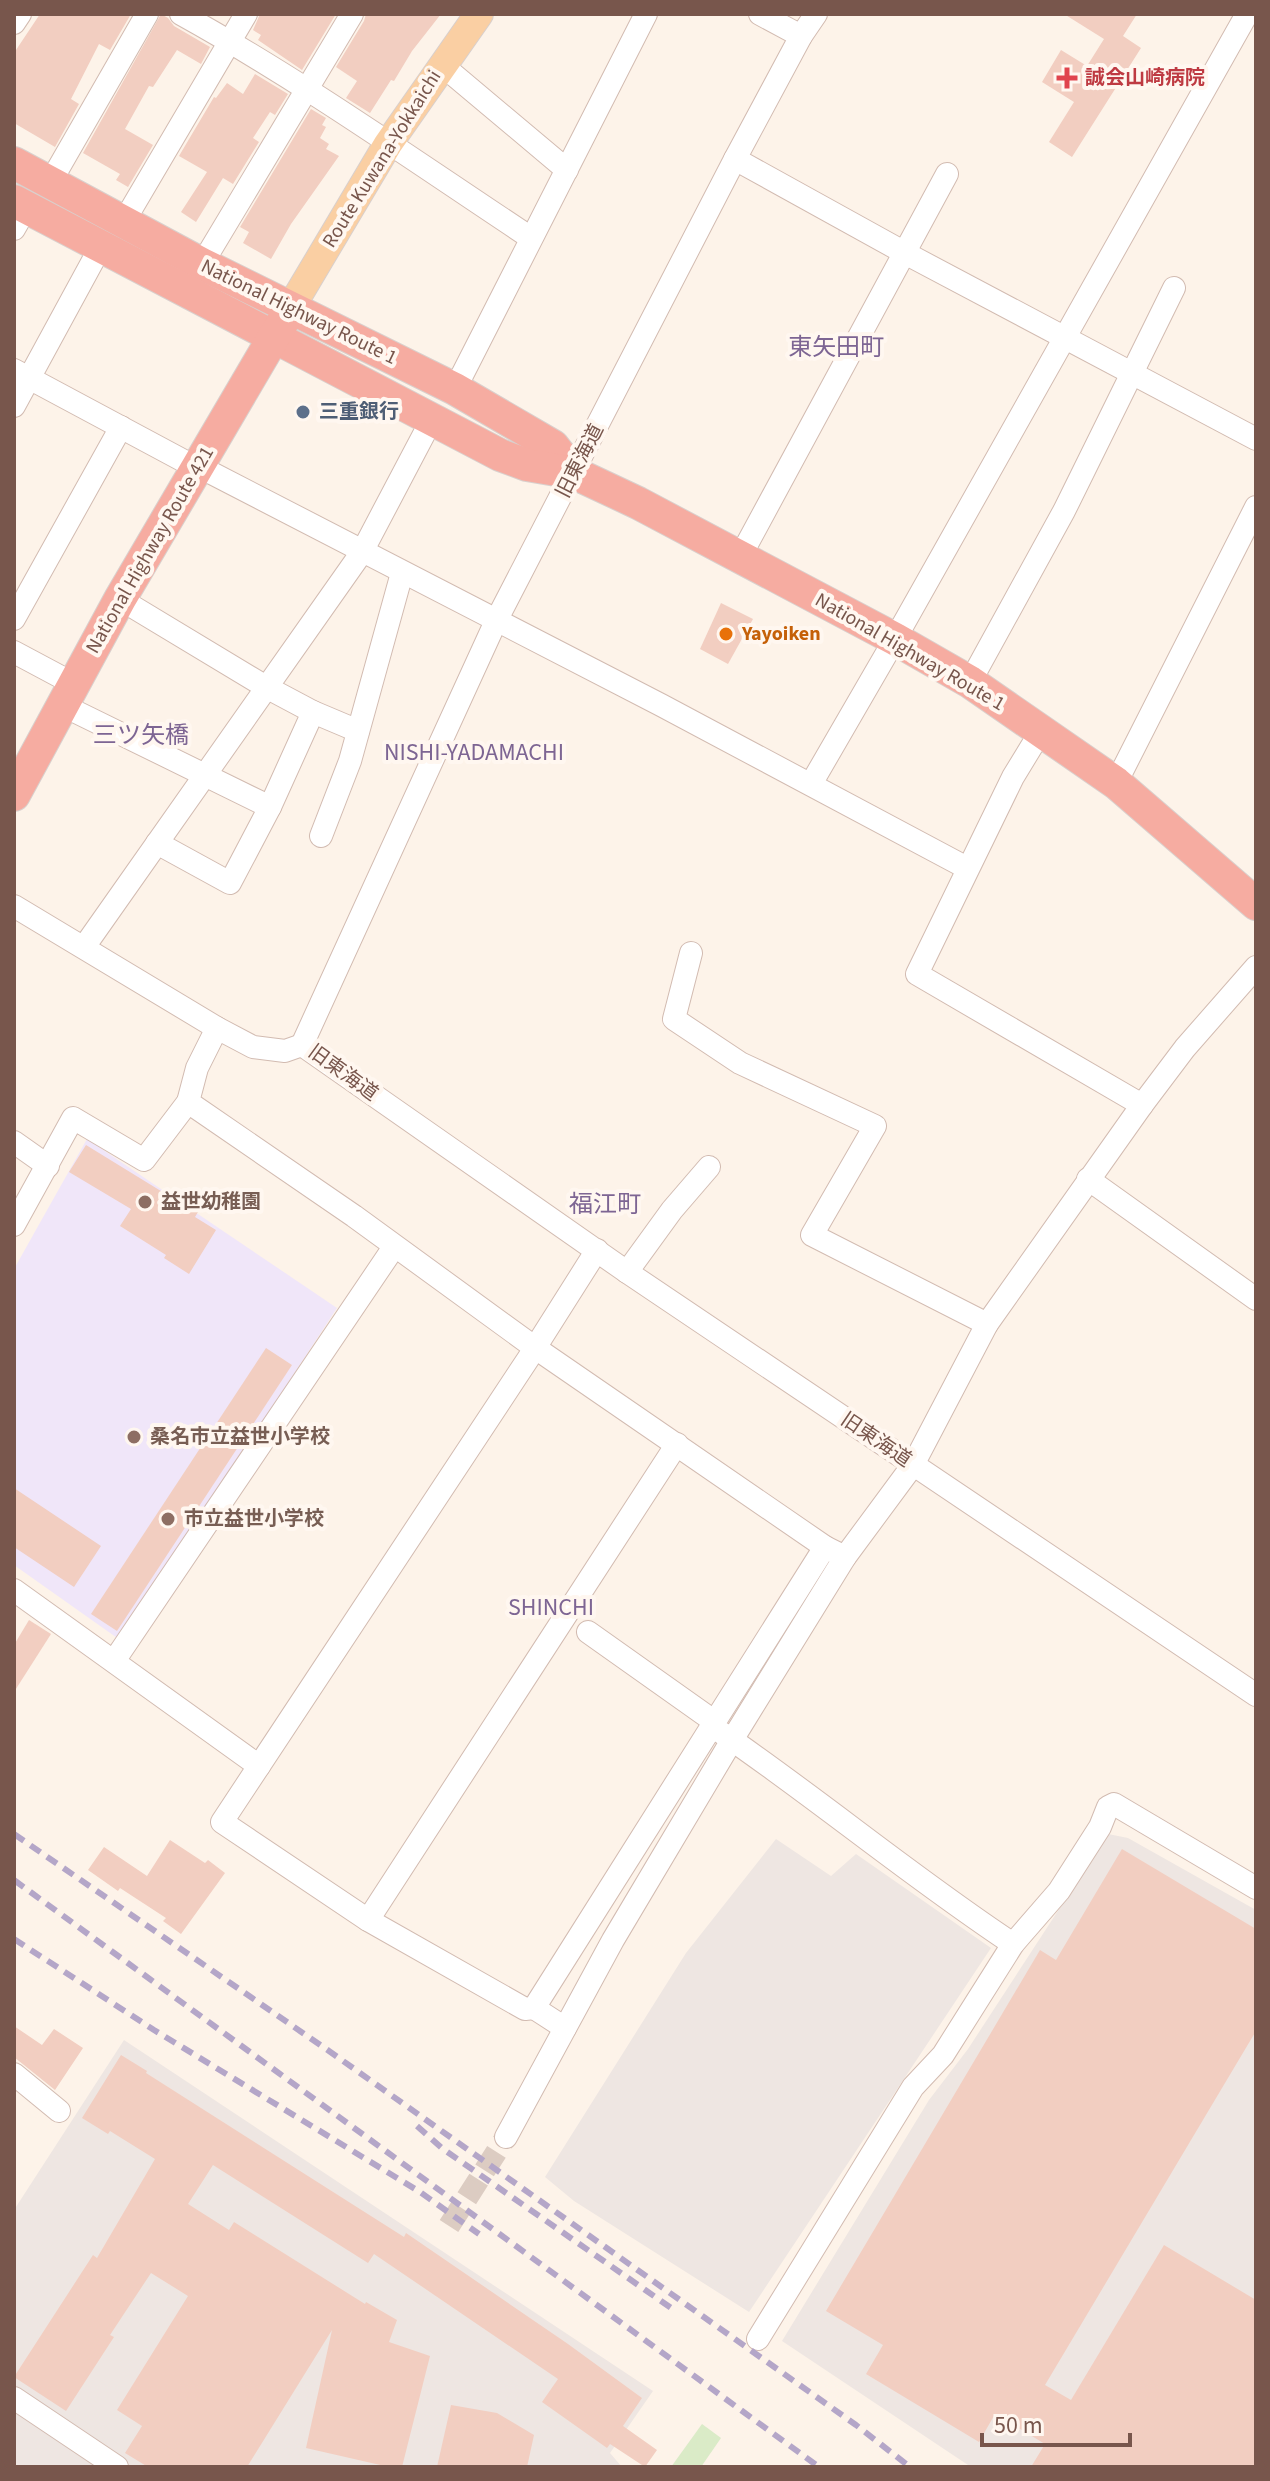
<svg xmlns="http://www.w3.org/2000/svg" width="1270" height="2481" viewBox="0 0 1270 2481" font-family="'Source Sans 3','Noto Sans JP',sans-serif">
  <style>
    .industrial { fill: #eee6e2 }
    .education { fill: #f0e6f9 }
    .green { fill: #daebc7 }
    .building { fill: #f2cec1 }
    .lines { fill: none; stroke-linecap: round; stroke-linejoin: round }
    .minor-tunnel { stroke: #dcccc2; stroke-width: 22; stroke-dasharray: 22 11; stroke-linecap: butt }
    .minor-casing { stroke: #d2bbb1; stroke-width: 24 }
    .major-casing { stroke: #d9d0cd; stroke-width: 30 }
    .highway-casing { stroke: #d9d0cd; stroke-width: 34 }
    .minor { stroke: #fff; stroke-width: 22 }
    .major { stroke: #facfa3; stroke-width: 28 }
    .highway { stroke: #f6aca1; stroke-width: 32 }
    .rail { stroke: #b4a6c8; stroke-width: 6; stroke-dasharray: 12 8; stroke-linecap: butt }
    .health-dot { fill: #e0444e; stroke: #fff7f0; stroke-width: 3 }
    .service-dot { fill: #5c6f8a; stroke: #fff7f0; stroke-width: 3 }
    .food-dot { fill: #e8710a; stroke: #fff7f0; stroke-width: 3 }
    .education-dot { fill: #8d6e63; stroke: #fff7f0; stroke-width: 3 }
    .labels { text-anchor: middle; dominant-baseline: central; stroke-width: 8; stroke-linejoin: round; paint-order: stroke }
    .health-label { font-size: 20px; font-weight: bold; fill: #be3a42; stroke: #fff7f0; text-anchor: start }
    .street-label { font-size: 20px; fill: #78564c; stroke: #fff7f0 }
    .service-label { font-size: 20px; font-weight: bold; fill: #4e5e75; stroke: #fff7f0; text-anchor: start }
    .food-label { font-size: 20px; font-weight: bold; fill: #c56008; stroke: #fff7f0; text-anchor: start }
    .education-label { font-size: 20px; font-weight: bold; fill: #785e54; stroke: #fff7f0; text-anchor: start }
    .quarter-label { font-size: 24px; fill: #7d6593; stroke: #fff7f0 }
  </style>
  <rect width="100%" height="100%" fill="#fdf3e9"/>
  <!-- industrial -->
  <g class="industrial">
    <path d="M1108,1834L1128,1838L1256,1910V2467H971L782,2341L929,2100L968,2049Z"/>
    <path d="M776,1839L831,1876L856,1854L991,1948L749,2312L574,2201L545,2177L686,1953Z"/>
    <path d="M124,2040L653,2391L610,2453L622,2467H14V2210Z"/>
  </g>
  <!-- education -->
  <path class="education" d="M87,1139L337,1308L120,1640L14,1565V1269Z"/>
  <!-- green -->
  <path class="green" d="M702,2424L721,2438L701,2467H671Z"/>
  <!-- building -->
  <g class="building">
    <path d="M40,14H131L110,50L99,44L71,99L79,104L55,147L14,123V53Z"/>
    <path d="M161,14L168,18L174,26L210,47L201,64L177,50L153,87L149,86L125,129L153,145L128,187L116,180L120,174L83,153Z"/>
    <path d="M260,14H336L302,70L258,40L261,35L253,30Z"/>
    <path d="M366,14H441L412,51L394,81L391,80L370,113L346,98L357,81L336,67L364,21Z"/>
    <path d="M1064,14H1137L1123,36L1141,48L1072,157L1049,142L1074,102L1042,82L1061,50L1087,66L1104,39Z"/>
    <path d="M255,74L288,94L275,115L270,112L253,138L259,142L233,184L223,178L196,222L181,212L207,172L179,156L214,97L216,98L227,83L243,94Z"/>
    <path d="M311,109L326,118L322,125L326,127L320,138L329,144L326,149L339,156L291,224L271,259L243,243L249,232L240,227Z"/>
    <path d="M721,603L753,619L728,664L700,649Z"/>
    <path d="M86,1145L169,1196L172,1190L201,1207L195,1217L216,1230L189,1274L164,1258L166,1255L120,1226L131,1209L69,1172Z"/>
    <path d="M266,1348L292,1365L117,1631L91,1614Z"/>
    <path d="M14,1488L101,1546L74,1587L14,1547Z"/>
    <path d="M29,1620L51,1634L14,1692V1645Z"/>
    <path d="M170,1840L205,1863L208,1860L225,1873L181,1934L163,1921L166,1918L120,1888L118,1891L88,1870L104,1847L147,1876Z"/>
    <path d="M1122,1849L1256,1929V2031L1045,2385L1071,2400L1164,2245L1256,2300V2467H1031L1045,2444L995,2414L979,2442L866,2374L883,2345L826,2311L1040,1950L1056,1960Z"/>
    <path d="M14,2026L42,2045L54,2029L83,2048L55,2090L14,2057Z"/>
    <path d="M121,2055L147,2071L146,2073L404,2237L406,2233L568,2344L642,2398L623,2426L657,2450L645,2467L610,2444L607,2448L542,2402L558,2379L374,2254L368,2263L213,2165L188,2204L229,2230L234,2222L365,2304L366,2302L397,2320L389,2342L430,2356L402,2467H389L306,2448L332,2330L247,2467H148L125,2453L142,2426L117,2410L188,2296L151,2273L110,2335L114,2337L66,2411L14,2377L93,2255L97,2258L155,2159L110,2131L108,2134L82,2118Z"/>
    <path d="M451,2405L497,2413L534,2435L527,2467H437Z"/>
  </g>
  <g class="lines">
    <!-- minor-tunnel -->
    <path class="minor-tunnel" d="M449,2226L506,2137"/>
    <defs>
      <g id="minor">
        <path d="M181,14C302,81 416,162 531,238"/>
        <path d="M760,14L801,36"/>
        <path d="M14,23L20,14"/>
        <path d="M442,65L567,170"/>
        <path d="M735,159L905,253L1256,439"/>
        <path d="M51,181L147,14"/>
        <path d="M123,223L246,14"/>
        <path d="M14,229L26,208"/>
        <path d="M202,264L352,14"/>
        <path d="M14,370L197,468"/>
        <path d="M455,389L646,14"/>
        <path d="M14,406L101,246"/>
        <path d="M198,466L661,705L967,868"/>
        <path d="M740,557L947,174"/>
        <path d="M120,599L266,687L313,712L270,807L230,883L157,843"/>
        <path d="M14,619L121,427"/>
        <path d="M14,652L74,684"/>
        <path d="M970,682L1064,511L1174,288"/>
        <path d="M62,705L270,807"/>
        <path d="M313,712L358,731"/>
        <path d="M1041,731L1013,777L917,974L1142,1105"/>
        <path d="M1116,783L1256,507"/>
        <path d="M811,784L895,639L1247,14"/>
        <path d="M321,836L350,761L402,573"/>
        <path d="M14,906L217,1028L253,1047L285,1051L302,1045"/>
        <path d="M84,947L362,552L432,419"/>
        <path d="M691,953L674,1019L740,1063L875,1126L812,1235L987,1324"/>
        <path d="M217,1028L197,1068L188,1102L354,1216L534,1347L825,1547L845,1557"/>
        <path d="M302,1045L627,1272L1256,1695"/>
        <path d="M302,1045L496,621L735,159L801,36L816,14"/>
        <path d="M14,1142L48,1166"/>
        <path d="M1088,1179L1256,1299"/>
        <path d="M14,1225L73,1118L144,1160L188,1102"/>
        <path d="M627,1272L672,1210L709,1167"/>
        <path d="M14,1590L259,1766"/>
        <path d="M588,1632L715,1722"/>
        <path d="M114,1661L394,1247"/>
        <path d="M722,1733C821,1801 913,1878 1013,1944"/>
        <path d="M368,1920L677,1444"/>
        <path d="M534,2008L525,2009L368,1920L222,1822L528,1359L597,1250"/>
        <path d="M565,2028L534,2008L825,1547"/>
        <path d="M14,2074L59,2111"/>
        <path d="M506,2137L613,1940L732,1740L845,1557L913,1465L987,1324L1142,1105L1185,1048L1256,967"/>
        <path d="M758,2339L913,2087L943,2055L1013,1944L1059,1891L1100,1827L1108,1807L1114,1804L1256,1888"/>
        <path d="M14,2398L117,2467"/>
      </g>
      <path id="major" d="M291,307L388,144L479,14"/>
      <g id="highway">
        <path d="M14,163L202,264L455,389L553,446L574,473"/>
        <path d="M14,201L500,455L527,465L574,473L638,503L895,639L970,682L1116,783L1256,904"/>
        <path d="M14,795L120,599L285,318"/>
      </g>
    </defs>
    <!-- minor casing -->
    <use href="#minor" class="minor-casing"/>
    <!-- major casing -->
    <use href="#major" class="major-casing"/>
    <!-- highway casing -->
    <use href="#highway" class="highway-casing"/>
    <!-- minor -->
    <use href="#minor" class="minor"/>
    <!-- major -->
    <use href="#major" class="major"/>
    <!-- highway -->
    <use href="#highway" class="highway"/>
    <!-- rail -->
    <g class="rail">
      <path d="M14,1834L329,2051L856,2425L910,2467"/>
      <path d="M14,1880L819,2467"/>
      <path d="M14,1939L154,2030L420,2192L479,2234"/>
      <path d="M417,2126L443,2149L674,2310"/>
    </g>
  </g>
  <!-- markers -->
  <path class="health-dot" d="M1063 66h8v8h8v8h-8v8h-8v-8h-8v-8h8z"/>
  <circle class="service-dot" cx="303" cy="412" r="8"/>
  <circle class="food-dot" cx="726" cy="634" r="8"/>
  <g class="education-dot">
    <circle cx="145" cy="1202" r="8"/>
    <circle cx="134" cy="1437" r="8"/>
    <circle cx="168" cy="1519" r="8"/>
  </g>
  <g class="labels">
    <!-- health labels -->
    <g class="health-label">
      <text x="1085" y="78">誠会山崎病院</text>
    </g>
    <!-- street labels -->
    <g class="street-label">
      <text transform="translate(382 159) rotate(-58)">Route Kuwana-Yokkaichi</text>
      <text transform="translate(299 312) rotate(26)">National Highway Route 1</text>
      <text transform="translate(580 461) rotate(-63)">旧東海道</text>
      <text transform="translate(150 550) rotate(-60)">National Highway Route 421</text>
      <text transform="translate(910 652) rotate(30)">National Highway Route 1</text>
      <text transform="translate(343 1073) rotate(36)">旧東海道</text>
      <text transform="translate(876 1440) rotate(34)">旧東海道</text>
    </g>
    <!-- service labels -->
    <g class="service-label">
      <text x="319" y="412">三重銀行</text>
    </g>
    <!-- food labels -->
    <g class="food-label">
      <text x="742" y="634">Yayoiken</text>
    </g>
    <!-- education labels -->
    <g class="education-label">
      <text x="161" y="1202">益世幼稚園</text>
      <text x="150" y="1437">桑名市立益世小学校</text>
      <text x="184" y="1519">市立益世小学校</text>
    </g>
    <!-- quarter labels -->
    <g class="quarter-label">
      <text x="836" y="347">東矢田町</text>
      <text x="141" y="735">三ツ矢橋</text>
      <text x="474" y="752">NISHI-YADAMACHI</text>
      <text x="605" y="1204">福江町</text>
      <text x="551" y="1607">SHINCHI</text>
    </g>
  </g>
  <!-- border -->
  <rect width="1270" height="2481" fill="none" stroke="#78564c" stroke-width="32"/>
  <!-- scale -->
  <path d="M982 2433v12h148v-12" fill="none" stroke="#78564c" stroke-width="4"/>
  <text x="994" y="2433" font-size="24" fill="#78564c" stroke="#fff7f0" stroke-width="6" paint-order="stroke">50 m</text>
</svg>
